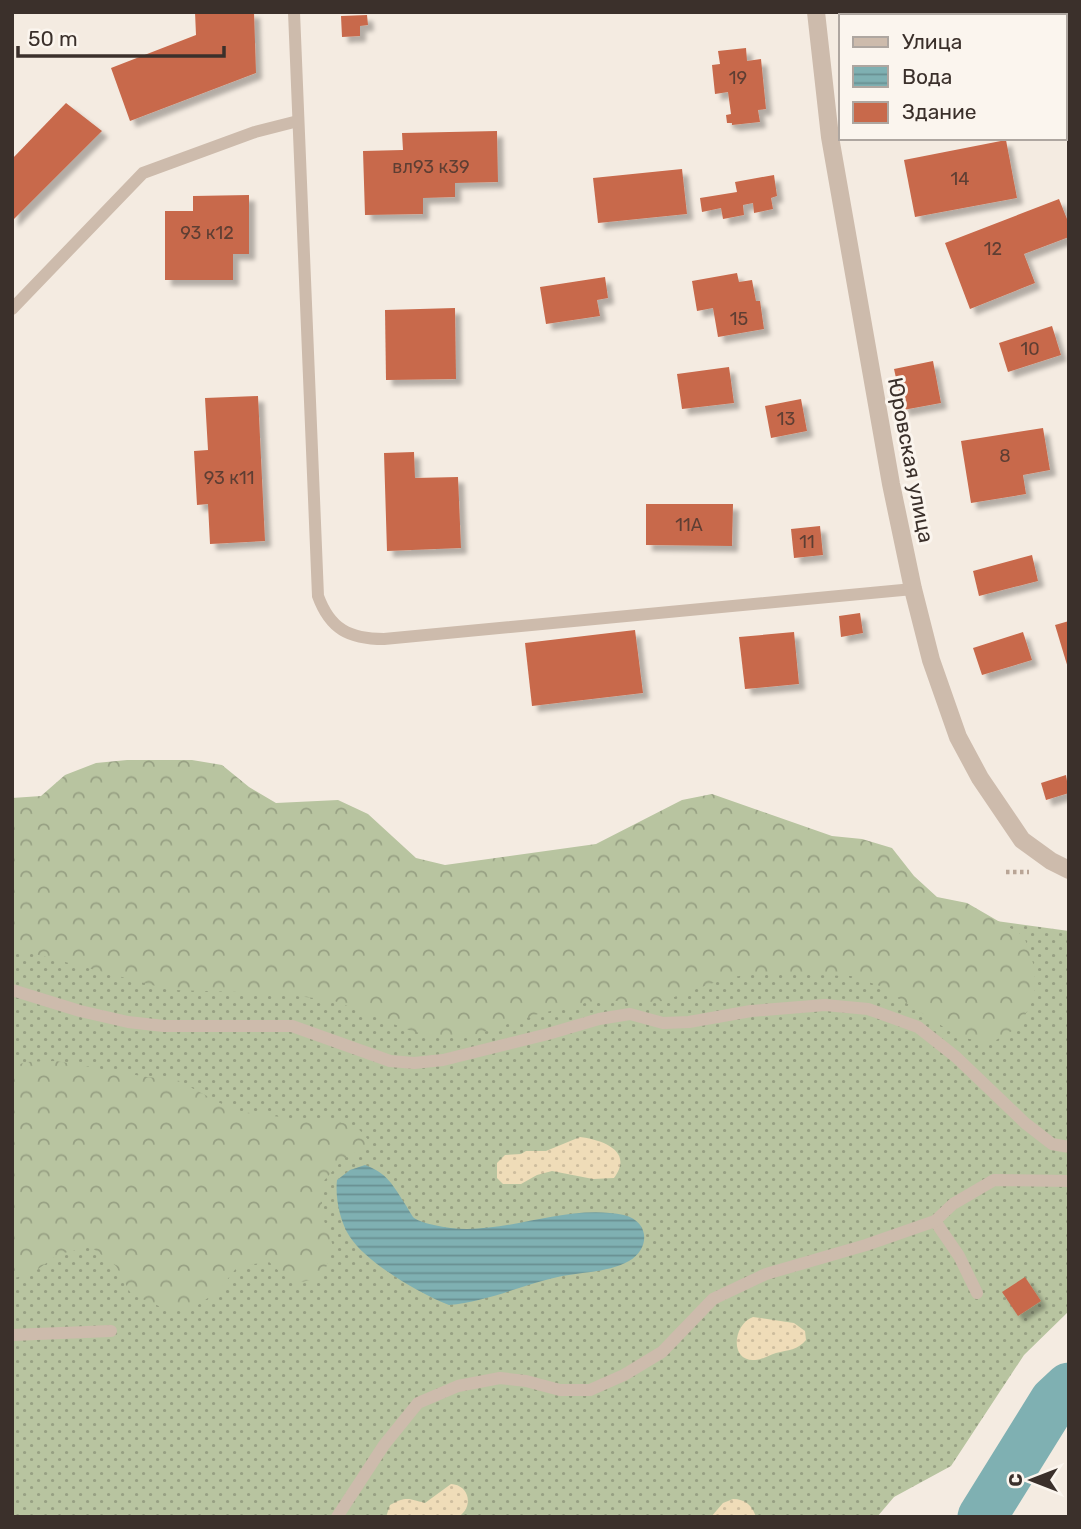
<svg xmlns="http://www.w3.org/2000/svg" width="1081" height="1529" viewBox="0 0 1081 1529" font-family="Rubik,sans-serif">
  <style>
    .grass { fill: url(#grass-dots) }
    .forest { fill: url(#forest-crowns) }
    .sand { fill: url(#sand-dots) }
    .water { fill: url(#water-rules) }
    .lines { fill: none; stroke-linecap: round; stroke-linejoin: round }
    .river { stroke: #7fb0b2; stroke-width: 49 }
    .building { fill: #c8694b; filter: url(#shadow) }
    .path { stroke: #b9a596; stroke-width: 4.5; stroke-dasharray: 3.5 3.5; stroke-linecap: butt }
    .service { stroke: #cdbbac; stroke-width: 12 }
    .tertiary { stroke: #cdbbac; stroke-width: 18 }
    .labels { text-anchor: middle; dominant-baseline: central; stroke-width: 6; stroke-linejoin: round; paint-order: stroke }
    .number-label { font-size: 18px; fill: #5e3e33 }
    .street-label { font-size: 21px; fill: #3b302b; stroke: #fbf5ee }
  </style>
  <defs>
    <pattern id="grass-dots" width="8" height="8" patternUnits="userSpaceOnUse" patternTransform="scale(1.75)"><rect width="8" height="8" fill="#b8c4a0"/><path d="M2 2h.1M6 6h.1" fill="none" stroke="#97a083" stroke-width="1.8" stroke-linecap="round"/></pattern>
    <pattern id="forest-crowns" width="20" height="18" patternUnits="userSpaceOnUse" patternTransform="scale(1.75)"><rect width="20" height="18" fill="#b8c4a0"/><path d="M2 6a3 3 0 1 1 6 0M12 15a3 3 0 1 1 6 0" fill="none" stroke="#97a083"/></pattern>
    <pattern id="sand-dots" width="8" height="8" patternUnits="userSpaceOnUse" patternTransform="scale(1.75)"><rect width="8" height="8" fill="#efdcb8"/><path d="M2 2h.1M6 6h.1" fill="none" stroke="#cebd9e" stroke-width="1.8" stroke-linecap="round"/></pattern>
    <pattern id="water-rules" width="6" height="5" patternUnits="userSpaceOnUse" patternTransform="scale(1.75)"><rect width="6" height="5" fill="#7fb0b2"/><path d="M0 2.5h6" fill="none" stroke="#699091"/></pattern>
    <filter id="shadow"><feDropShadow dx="6" dy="6" stdDeviation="2" flood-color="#0004"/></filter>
  </defs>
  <rect width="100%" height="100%" fill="#f4ebe1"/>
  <!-- grass -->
  <path class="grass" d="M540,858L1069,931V1311L1024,1355L951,1466L894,1497L877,1517H12V903Z"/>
  <!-- forest -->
  <g class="forest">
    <path d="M127,760H192L222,765L249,787L276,803L338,800L368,814L416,858L445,865L596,844L682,800L712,794L832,836L862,839L892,848L914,876L937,897L967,903L1024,936L1034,966V998L1019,1027L991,1043L959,1037L880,986L851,976L758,973L727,978L663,1001L632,1003L602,999L538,1014L477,1034L447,1037L414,1032L332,1000L269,993L171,990L12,948V798L41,796L65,775L96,763Z"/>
    <path d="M56,1061L147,1077L177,1080L235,1111L296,1119H326L356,1126L372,1144L343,1159L322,1183V1215L333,1246L323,1277L293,1284L269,1262L238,1266L218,1291L192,1309L161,1307L131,1294L116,1266L91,1247L59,1254L34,1272L12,1279V1067L26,1062Z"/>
  </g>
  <!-- sand -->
  <g class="sand">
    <path d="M580,1137C603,1140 634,1151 614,1178L593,1179L552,1171L537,1175L521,1184H503L497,1178V1163L505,1155L521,1154L526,1151H546Z"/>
    <path d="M753,1317L794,1323L805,1331L806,1340C798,1350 788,1350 776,1353C769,1355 762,1360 755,1360C729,1362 733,1324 753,1317Z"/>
    <path d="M451,1484C470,1485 474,1508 458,1517H386L390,1505C407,1496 408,1499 425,1503Z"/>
    <path d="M733,1499C745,1499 752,1505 756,1517H711L723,1503Z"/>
  </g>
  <!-- water -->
  <path class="water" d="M365,1165C387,1173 393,1185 405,1204C408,1208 411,1215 414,1218C418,1221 429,1224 434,1225C497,1241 560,1202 624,1215C649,1221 651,1248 629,1261C609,1272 585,1272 562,1276C524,1284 487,1302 449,1305C420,1294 367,1263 350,1237C340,1222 335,1198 337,1180L350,1170Z"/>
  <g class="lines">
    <!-- river -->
    <path class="river" d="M982,1517L1054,1401L1069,1387"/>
  </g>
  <!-- building -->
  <g class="building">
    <path d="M195,12H254L256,73L130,121L111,68L196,35Z"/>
    <path d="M911,12H955L956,16H900Z"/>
    <path d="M367,15L368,25L360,26V36L342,37L341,16Z"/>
    <path d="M746,48L747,61L761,59L766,109L758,110L760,122L732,125V123H727L726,115L731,114L728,92L715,94L712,65L720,64L718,51Z"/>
    <path d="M66,103L102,131L12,221V159Z"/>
    <path d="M497,131L498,182L455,183V197L423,198V214L365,215L363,151L403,150L402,133Z"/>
    <path d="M1006,140L1017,198L915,217L904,160Z"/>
    <path d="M682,169L687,214L598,223L593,178Z"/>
    <path d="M774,175L777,196L771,198L773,209L754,213L753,203L743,205L744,215L723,219L721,208L702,212L700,198L737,192L735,182Z"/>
    <path d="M249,195V254H233V280H165V211H193V196Z"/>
    <path d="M1059,199L1069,224V237L1024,254L1035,283L970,309L945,243Z"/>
    <path d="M737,273L739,282L752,280L756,301H760L764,329L718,337L713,308L697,311L692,281Z"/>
    <path d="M605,277L608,298L597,300L600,316L546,324L540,287Z"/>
    <path d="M455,308L456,379L386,380L385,310Z"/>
    <path d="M1052,326L1061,355L1008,372L999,343Z"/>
    <path d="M933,361L941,403L903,410L894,369Z"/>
    <path d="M729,367L734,403L682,409L677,374Z"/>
    <path d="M258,396L265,541L210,544L208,504L197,505L194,451L208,450L205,398Z"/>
    <path d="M801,399L807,431L771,438L765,406Z"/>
    <path d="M1043,428L1050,470L1023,475L1026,494L971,503L961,441Z"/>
    <path d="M414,452L415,478L458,477L461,548L387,551L384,453Z"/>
    <path d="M646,504H733L732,546L646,545Z"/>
    <path d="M820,526L823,555L794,558L791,529Z"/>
    <path d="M1032,555L1038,581L979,596L973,571Z"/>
    <path d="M860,613L863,633L841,637L839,616Z"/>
    <path d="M1069,621V668H1068L1055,625Z"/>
    <path d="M635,630L643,693L532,706L525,643Z"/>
    <path d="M794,632L799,684L745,689L739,637Z"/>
    <path d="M1023,632L1032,660L982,675L973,648Z"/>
    <path d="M1066,775L1069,793L1046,800L1041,783Z"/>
    <path d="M1025,1277L1041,1301L1018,1316L1002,1292Z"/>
  </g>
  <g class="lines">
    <!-- path -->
    <path class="path" d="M1006,872H1029"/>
    <!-- service -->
    <g class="service">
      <path d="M294,12L318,596C330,629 349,639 384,639L913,589"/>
      <path d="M12,309L143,173L255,132L298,121"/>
      <path d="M12,990L80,1011L128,1022L164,1026H292L390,1061L414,1063L443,1060L548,1034L599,1019L630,1014L663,1023L689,1022L751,1011L825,1005L868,1009L918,1027L956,1057L1025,1123L1052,1144L1069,1147"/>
      <path d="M935,1221L959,1256L977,1293"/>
      <path d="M12,1335L111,1331"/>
      <path d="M337,1517L384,1445L418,1403L458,1386L500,1378L526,1381L560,1390H590L624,1375L662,1352L713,1299L766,1274L866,1245L935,1221L953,1204L994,1180L1069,1181"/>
    </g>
    <!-- tertiary -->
    <path class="tertiary" d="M816,12L830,137L891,484L913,589L931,660L958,737L980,778L1022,840L1051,861L1069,870"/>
  </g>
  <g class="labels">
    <!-- number labels -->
    <g class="number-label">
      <text x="738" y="78">19</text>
      <text x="431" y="167">вл93 к39</text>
      <text x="960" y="179">14</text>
      <text x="207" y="233">93 к12</text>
      <text x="993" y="249">12</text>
      <text x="739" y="319">15</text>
      <text x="1030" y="349">10</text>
      <text x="786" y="419">13</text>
      <text x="1005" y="456">8</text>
      <text x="229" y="478">93 к11</text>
      <text x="689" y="525">11А</text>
      <text x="807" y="542">11</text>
    </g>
    <!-- street labels -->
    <g class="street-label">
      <text transform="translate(911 460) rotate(79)">Юровская улица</text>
    </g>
  </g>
  <!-- border -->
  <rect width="1081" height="1529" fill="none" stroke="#3b302b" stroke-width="28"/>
  <!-- legend -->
  <rect x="839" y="14" width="228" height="126" fill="#fbf5ee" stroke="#aea6a0" stroke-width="2"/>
  <rect x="853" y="37" width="35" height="10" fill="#cdbbac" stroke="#aea6a0" stroke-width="2"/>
  <text x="902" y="49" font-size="21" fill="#3b302b">Улица</text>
  <rect x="853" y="66" width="35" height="21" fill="url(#water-rules)" stroke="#aea6a0" stroke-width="2"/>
  <text x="902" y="84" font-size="21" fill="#3b302b">Вода</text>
  <rect x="853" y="102" width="35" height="21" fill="#c8694b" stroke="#aea6a0" stroke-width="2"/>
  <text x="902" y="119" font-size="21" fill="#3b302b">Здание</text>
  <!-- north arrow -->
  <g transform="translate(1032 1480) rotate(270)" stroke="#fbf5ee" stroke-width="5" paint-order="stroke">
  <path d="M0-5L12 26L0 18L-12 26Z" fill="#3b302b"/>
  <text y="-10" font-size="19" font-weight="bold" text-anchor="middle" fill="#3b302b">С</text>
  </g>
  <!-- scale -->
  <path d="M18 46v10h206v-10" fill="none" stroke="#3b302b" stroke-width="3.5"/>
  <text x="28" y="46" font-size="21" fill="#3b302b" stroke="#fbf5ee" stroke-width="5" paint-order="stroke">50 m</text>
</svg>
